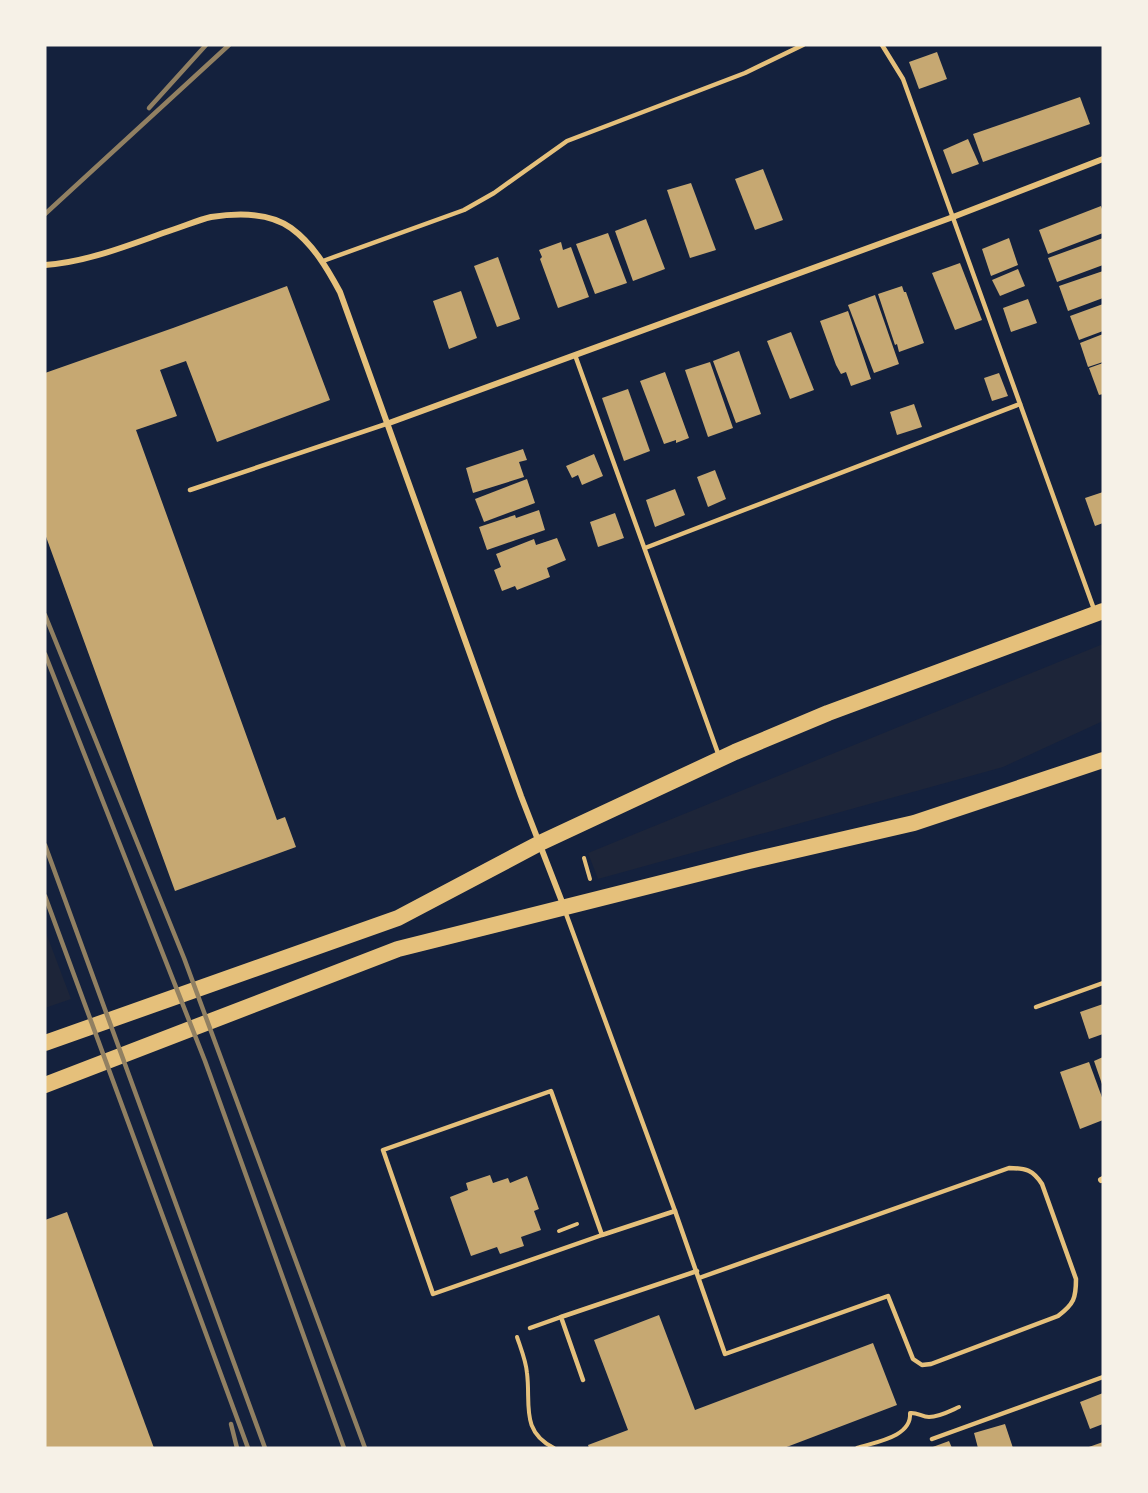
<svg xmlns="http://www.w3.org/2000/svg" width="1148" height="1493" viewBox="0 0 1148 1493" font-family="Barlow,sans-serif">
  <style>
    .green { fill: #1d2539 }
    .building { fill: #c6a872 }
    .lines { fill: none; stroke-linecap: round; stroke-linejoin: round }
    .path { stroke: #e5c07b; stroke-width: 4 }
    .service { stroke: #e5c07b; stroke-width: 4.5 }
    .minor { stroke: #e5c07b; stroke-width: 6 }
    .trunk { stroke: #e5c07b; stroke-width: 16 }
    .rail { stroke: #918062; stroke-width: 4.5 }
  </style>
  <rect width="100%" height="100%" fill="#14213d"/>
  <!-- green -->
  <g class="green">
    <path d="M1103,644V721L1003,767L598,879L588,853Z"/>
    <path d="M45,930L71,999L45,1008Z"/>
  </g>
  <!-- building -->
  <g class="building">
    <path d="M937,52L947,79L919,89L909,62Z"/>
    <path d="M1080,97L1090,124L983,162L973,134Z"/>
    <path d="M968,139L979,164L952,174L943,150Z"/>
    <path d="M763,169L783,220L755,230L735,179Z"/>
    <path d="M691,183L716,250L690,258L667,190Z"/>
    <path d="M1101,206L1103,212V233L1048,254L1039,230Z"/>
    <path d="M646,219L665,269L633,281L615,231Z"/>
    <path d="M608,233L627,283L595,294L576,244Z"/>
    <path d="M1009,238L1018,265L991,276L982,249Z"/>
    <path d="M1103,238V265L1057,282L1048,258Z"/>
    <path d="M561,242L563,250L571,247L589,297L558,308L540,259L542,257L539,250Z"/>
    <path d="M498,257L520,319L497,327L474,266Z"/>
    <path d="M960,263L982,320L955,330L932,273Z"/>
    <path d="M1018,269L1025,286L1000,296L992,280Z"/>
    <path d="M1103,271V298L1068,311L1059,286Z"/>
    <path d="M287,286L330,400L217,442L186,361L160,370L177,416L136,430L277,820L285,817L296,847L175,891L45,534V373L173,328Z"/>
    <path d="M902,286L904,292H906L924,343L899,352L897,344L895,345L878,294Z"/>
    <path d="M461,291L477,338L449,349L433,301Z"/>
    <path d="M875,295L899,364L874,373L848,305Z"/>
    <path d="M1028,299L1037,323L1011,332L1003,308Z"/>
    <path d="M1103,304V331L1079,340L1070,316Z"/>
    <path d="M848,311L871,379L851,386L846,372L841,374L836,365L820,321Z"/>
    <path d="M791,332L814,390L790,399L767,341Z"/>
    <path d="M1103,334V362L1088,367L1080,343Z"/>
    <path d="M739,351L761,414L736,423L713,361Z"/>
    <path d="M710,362L733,428L708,437L685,370Z"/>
    <path d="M1103,363V394L1099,395L1089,368Z"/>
    <path d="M665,372L689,438L676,443V440L664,444L640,381Z"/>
    <path d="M999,373L1008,396L992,401L984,378Z"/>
    <path d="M628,389L650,451L624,461L602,398Z"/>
    <path d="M914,404L922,427L897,435L890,412Z"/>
    <path d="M523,449L527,460L519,462L524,477L473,493L466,468Z"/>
    <path d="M594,454L603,476L582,485L578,475L572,478L566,466Z"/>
    <path d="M715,470L726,499L708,507L697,477Z"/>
    <path d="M527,479L535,503L484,522L475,499Z"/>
    <path d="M675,489L685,515L655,527L646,500Z"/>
    <path d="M1103,492V523L1095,526L1085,498Z"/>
    <path d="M539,510L545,530L487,550L479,527L515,515L516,518Z"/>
    <path d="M615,513L624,538L598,547L590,522Z"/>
    <path d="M557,538L566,560L547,568L550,577L517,590L515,586L502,591L494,570L501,567L496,554L534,539L536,545Z"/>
    <path d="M1103,1004V1034L1089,1039L1080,1012Z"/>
    <path d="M1103,1057V1087L1094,1061Z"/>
    <path d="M1089,1062L1103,1100V1120L1080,1129L1060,1072Z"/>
    <path d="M490,1175L493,1183L508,1178L510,1183L527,1176L539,1209L534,1211L541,1230L521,1237L524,1246L500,1254L497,1247L471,1256L450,1197L468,1190L466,1183Z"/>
    <path d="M67,1212L154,1448H45V1220Z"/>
    <path d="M659,1315L695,1410L873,1343L897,1405L784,1448H589L588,1445L628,1430L594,1340Z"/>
    <path d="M1103,1393V1424L1090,1429L1080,1402Z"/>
    <path d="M1005,1424L1013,1448H978L974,1433Z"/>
    <path d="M949,1441L952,1448H930Z"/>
    <path d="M1103,1442V1448H1086Z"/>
  </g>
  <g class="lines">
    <!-- path -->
    <g class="path">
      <path d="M584,858L590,879"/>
      <path d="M559,1231L577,1224"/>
      <path d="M517,1337C521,1349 526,1361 527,1373C531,1404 520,1431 554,1448"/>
      <path d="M857,1448C875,1442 912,1437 910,1413C917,1412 922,1417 929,1417C939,1417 950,1411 959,1407"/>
    </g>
    <!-- service -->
    <g class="service">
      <path d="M882,45L903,79L1095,612"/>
      <path d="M323,261L464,210L494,193L567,141L745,73L803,45"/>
      <path d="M575,355L719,756"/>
      <path d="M190,490L389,423"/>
      <path d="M645,548L1020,404"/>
      <path d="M565,911L675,1211L725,1354L888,1296L913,1359L922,1365L931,1364L1058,1316C1074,1304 1076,1298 1076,1279L1042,1184C1033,1170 1026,1168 1009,1168L699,1278"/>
      <path d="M1036,1007L1103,983"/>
      <path d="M602,1235L433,1294L383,1150L551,1091L602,1235L675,1211"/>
      <path d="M530,1328L561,1317"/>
      <path d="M583,1380L561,1317L697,1271"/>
      <path d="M932,1439L1103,1377"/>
    </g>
    <!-- minor -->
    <g class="minor">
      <path d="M45,265C89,262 131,244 172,230C185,226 198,220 211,217C237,213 269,212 291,228C313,244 327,268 340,292L521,796L564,907"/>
      <path d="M389,423L953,217L1103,159"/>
      <path d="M1101,1180L1103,1179"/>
    </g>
    <!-- trunk -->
    <g class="trunk">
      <path d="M45,1043L398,918L540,843L735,752L828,713L1103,611"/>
      <path d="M45,1085L398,949L749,861L914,823L1103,760"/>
    </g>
    <!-- rail -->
    <g class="rail">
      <path d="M149,108L206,45"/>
      <path d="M45,214L229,45"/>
      <path d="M45,615L184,958L365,1448"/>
      <path d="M45,654L205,1061L344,1448"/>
      <path d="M45,845L265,1448"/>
      <path d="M45,896L248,1448"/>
      <path d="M231,1424L237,1448"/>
    </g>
  </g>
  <!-- border -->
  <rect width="1148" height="1493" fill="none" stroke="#f6f1e7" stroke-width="93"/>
</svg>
